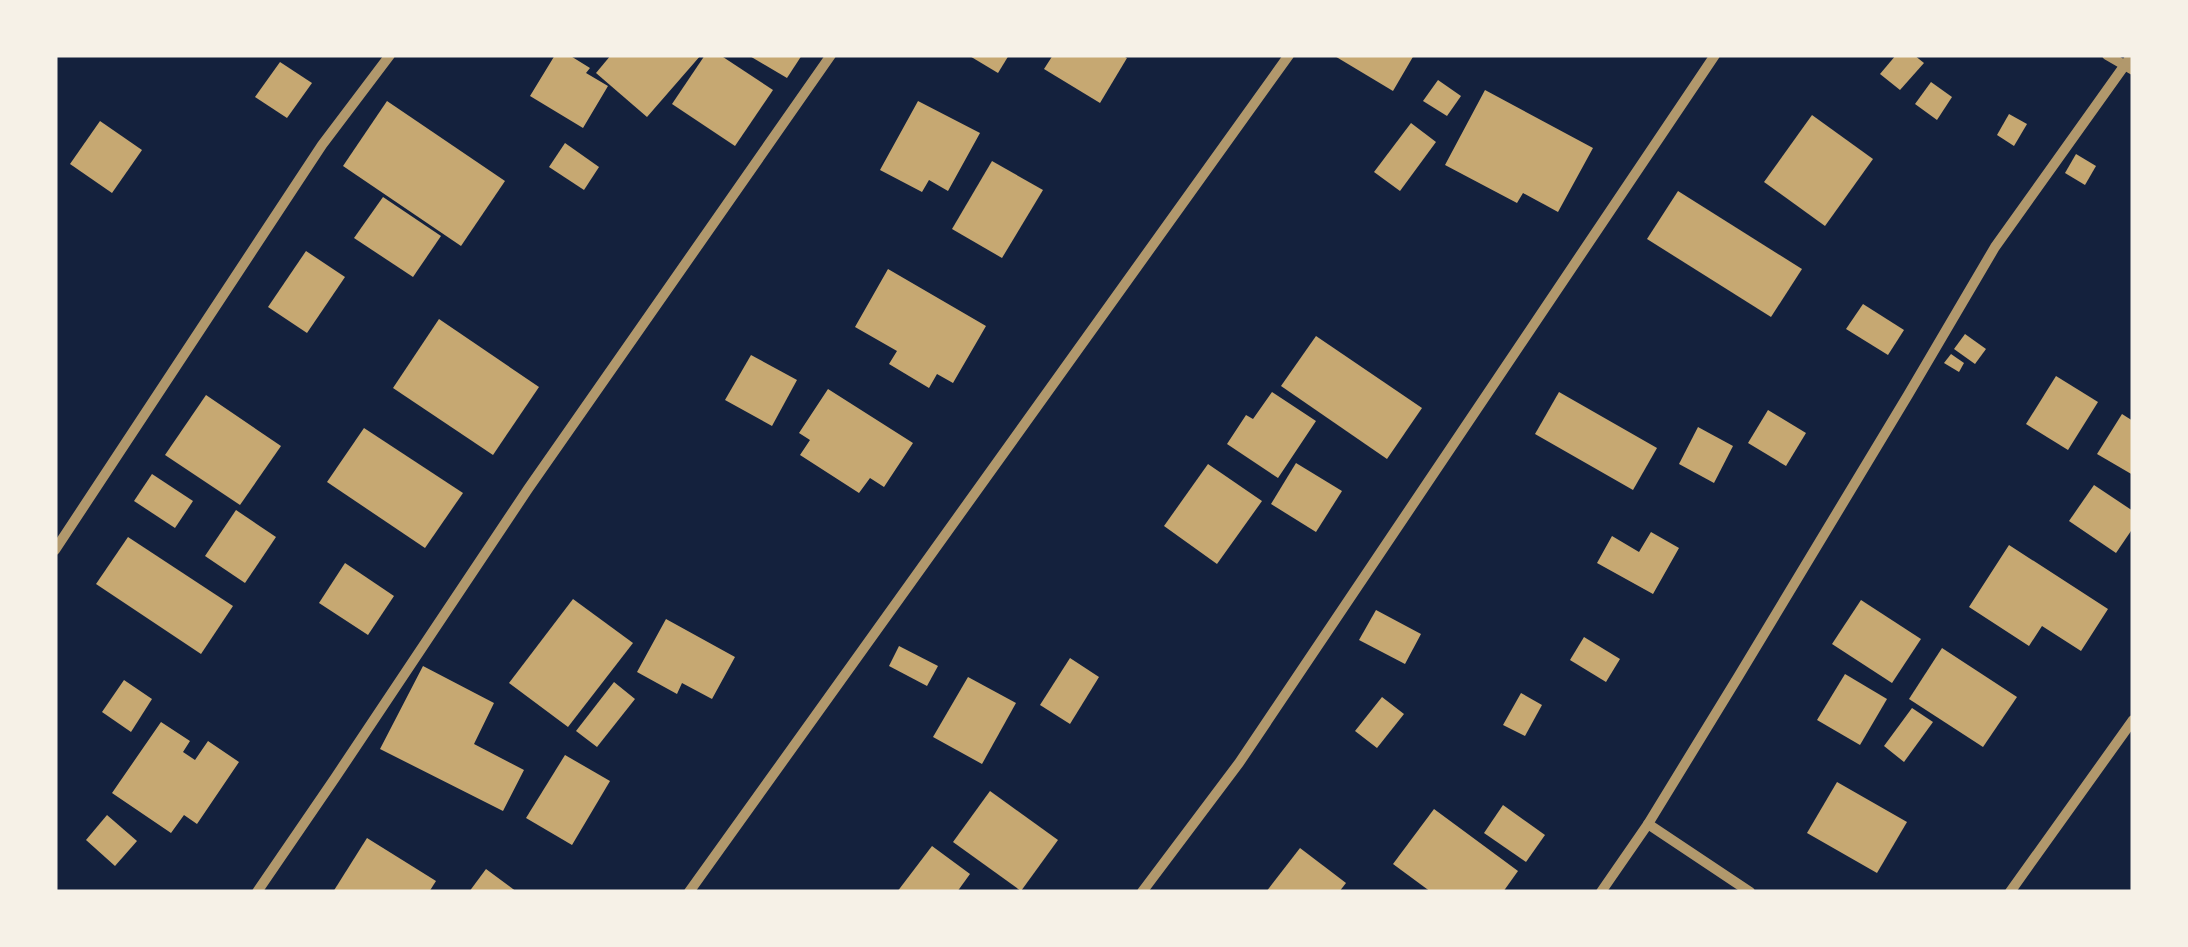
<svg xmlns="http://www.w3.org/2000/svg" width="2188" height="947" viewBox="0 0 2188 947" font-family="'Crimson Pro',serif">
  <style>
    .building { fill: #c6a872 }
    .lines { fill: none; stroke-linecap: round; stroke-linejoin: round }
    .minor { stroke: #b1986c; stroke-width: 10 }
  </style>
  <rect width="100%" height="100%" fill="#14213d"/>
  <!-- building -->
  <g class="building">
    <path d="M555,55H569L590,68L586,73L608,86L583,128L530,96Z"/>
    <path d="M611,55H701L647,117L596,73Z"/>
    <path d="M705,55H720L773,90L735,146L672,104Z"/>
    <path d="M748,55H802L787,78Z"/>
    <path d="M968,55H1009L998,73Z"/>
    <path d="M1053,55H1121L1127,58L1100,103L1044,69Z"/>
    <path d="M1333,55H1414L1393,91Z"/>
    <path d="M1896,55H1914L1924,63L1900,90L1880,74Z"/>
    <path d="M280,62L312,83L287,118L255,97Z"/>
    <path d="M1438,80L1461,96L1447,116L1423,101Z"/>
    <path d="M1931,82L1952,97L1937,120L1915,104Z"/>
    <path d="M1485,90L1593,148L1558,212L1523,193L1517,203L1445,165Z"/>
    <path d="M387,101L505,181L461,246L343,166Z"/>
    <path d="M918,101L980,133L948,191L929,180L922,192L880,170Z"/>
    <path d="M2009,114L2027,124L2014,146L1997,135Z"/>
    <path d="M1812,115L1873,159L1825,226L1764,182Z"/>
    <path d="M100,121L142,150L112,193L70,164Z"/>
    <path d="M1411,123L1436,142L1400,191L1374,172Z"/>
    <path d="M565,143L599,167L584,190L549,167Z"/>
    <path d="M2076,154L2096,166L2085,185L2065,173Z"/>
    <path d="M992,161L1043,190L1002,258L952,229Z"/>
    <path d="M1678,191L1802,269L1771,317L1647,239Z"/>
    <path d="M383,197L441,236L413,277L354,238Z"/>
    <path d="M306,251L345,277L307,333L268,307Z"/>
    <path d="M888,269L986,326L953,383L937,374L929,388L889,364L897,351L855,327Z"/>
    <path d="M1863,304L1904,330L1888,355L1846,329Z"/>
    <path d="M439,319L539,387L493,455L393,388Z"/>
    <path d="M1965,334L1986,349L1975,364L1954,349Z"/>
    <path d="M1316,336L1422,408L1387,459L1281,386Z"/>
    <path d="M1951,354L1964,363L1959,372L1944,363Z"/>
    <path d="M751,355L797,380L772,426L725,400Z"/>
    <path d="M2056,376L2098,402L2068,450L2026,424Z"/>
    <path d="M828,389L913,443L884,487L870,478L859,493L800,455L810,440L799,433Z"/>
    <path d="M1272,392L1316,421L1278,478L1227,444L1246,415L1253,419Z"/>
    <path d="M1559,392L1657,448L1633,490L1535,434Z"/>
    <path d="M206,395L281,446L240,505L165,455Z"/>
    <path d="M1768,410L1806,433L1786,466L1748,443Z"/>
    <path d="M2122,414L2133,421V475L2097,454Z"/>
    <path d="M1698,427L1733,446L1714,483L1679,464Z"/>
    <path d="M364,428L463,493L425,548L327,482Z"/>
    <path d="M1296,463L1342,491L1316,532L1271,504Z"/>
    <path d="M1208,464L1262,501L1217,564L1164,526Z"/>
    <path d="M152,474L193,501L175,528L134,501Z"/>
    <path d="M2094,485L2133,511V528L2116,553L2069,521Z"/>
    <path d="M236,510L276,537L245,583L205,556Z"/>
    <path d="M1651,532L1679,548L1653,594L1597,563L1612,536L1639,552Z"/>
    <path d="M128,537L233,606L201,654L96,584Z"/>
    <path d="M2009,545L2108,609L2081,651L2042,626L2029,646L1969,607Z"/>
    <path d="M345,563L394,596L368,635L319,603Z"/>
    <path d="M573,599L633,643L568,727L509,683Z"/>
    <path d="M1861,600L1921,639L1892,683L1832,644Z"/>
    <path d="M1376,610L1421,634L1405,664L1359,640Z"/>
    <path d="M666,619L735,657L712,699L682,683L677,694L637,672Z"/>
    <path d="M1584,637L1620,659L1606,682L1570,660Z"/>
    <path d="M899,646L938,666L927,686L889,666Z"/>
    <path d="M1942,648L2017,697L1983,747L1909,699Z"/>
    <path d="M1070,658L1099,677L1070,724L1040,705Z"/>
    <path d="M423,666L494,703L474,744L524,770L503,811L380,749Z"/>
    <path d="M1845,674L1887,699L1860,745L1817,720Z"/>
    <path d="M968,677L1016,703L982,764L933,737Z"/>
    <path d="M124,680L152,699L131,732L102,712Z"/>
    <path d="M614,682L635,699L597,747L576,731Z"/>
    <path d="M1521,693L1542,705L1525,736L1503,725Z"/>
    <path d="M1382,697L1404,714L1377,748L1355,731Z"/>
    <path d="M1912,708L1933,722L1904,762L1884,746Z"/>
    <path d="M161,722L190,741L183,752L195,760L208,741L239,762L197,824L184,815L171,833L112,793Z"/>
    <path d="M565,755L610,781L572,845L526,818Z"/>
    <path d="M1837,782L1907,822L1877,873L1807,833Z"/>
    <path d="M990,791L1058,840L1021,891L953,842Z"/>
    <path d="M1503,805L1545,835L1526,862L1484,833Z"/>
    <path d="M1434,809L1518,871L1503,892H1431L1393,864Z"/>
    <path d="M107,815L137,841L115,866L86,840Z"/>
    <path d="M367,838L436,881L429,892H333Z"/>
    <path d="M932,846L970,874L957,892H897Z"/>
    <path d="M1300,848L1346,883L1339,892H1266Z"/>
    <path d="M486,869L517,892H469Z"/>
  </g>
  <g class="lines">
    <!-- minor -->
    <g class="minor">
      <path d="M2107,55L2133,70"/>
      <path d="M55,550L322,145L390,55"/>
      <path d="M1648,824L1750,892"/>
      <path d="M257,892L335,778L528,489L831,55"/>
      <path d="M689,892L1289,55"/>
      <path d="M1142,892L1239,763L1715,55"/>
      <path d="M1601,892L1648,824L1738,677L1908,395L1995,247L2132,55"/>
      <path d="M2010,892L2133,720"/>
    </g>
  </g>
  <!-- border -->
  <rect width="2188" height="947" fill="none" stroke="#f6f1e7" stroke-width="115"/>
</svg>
